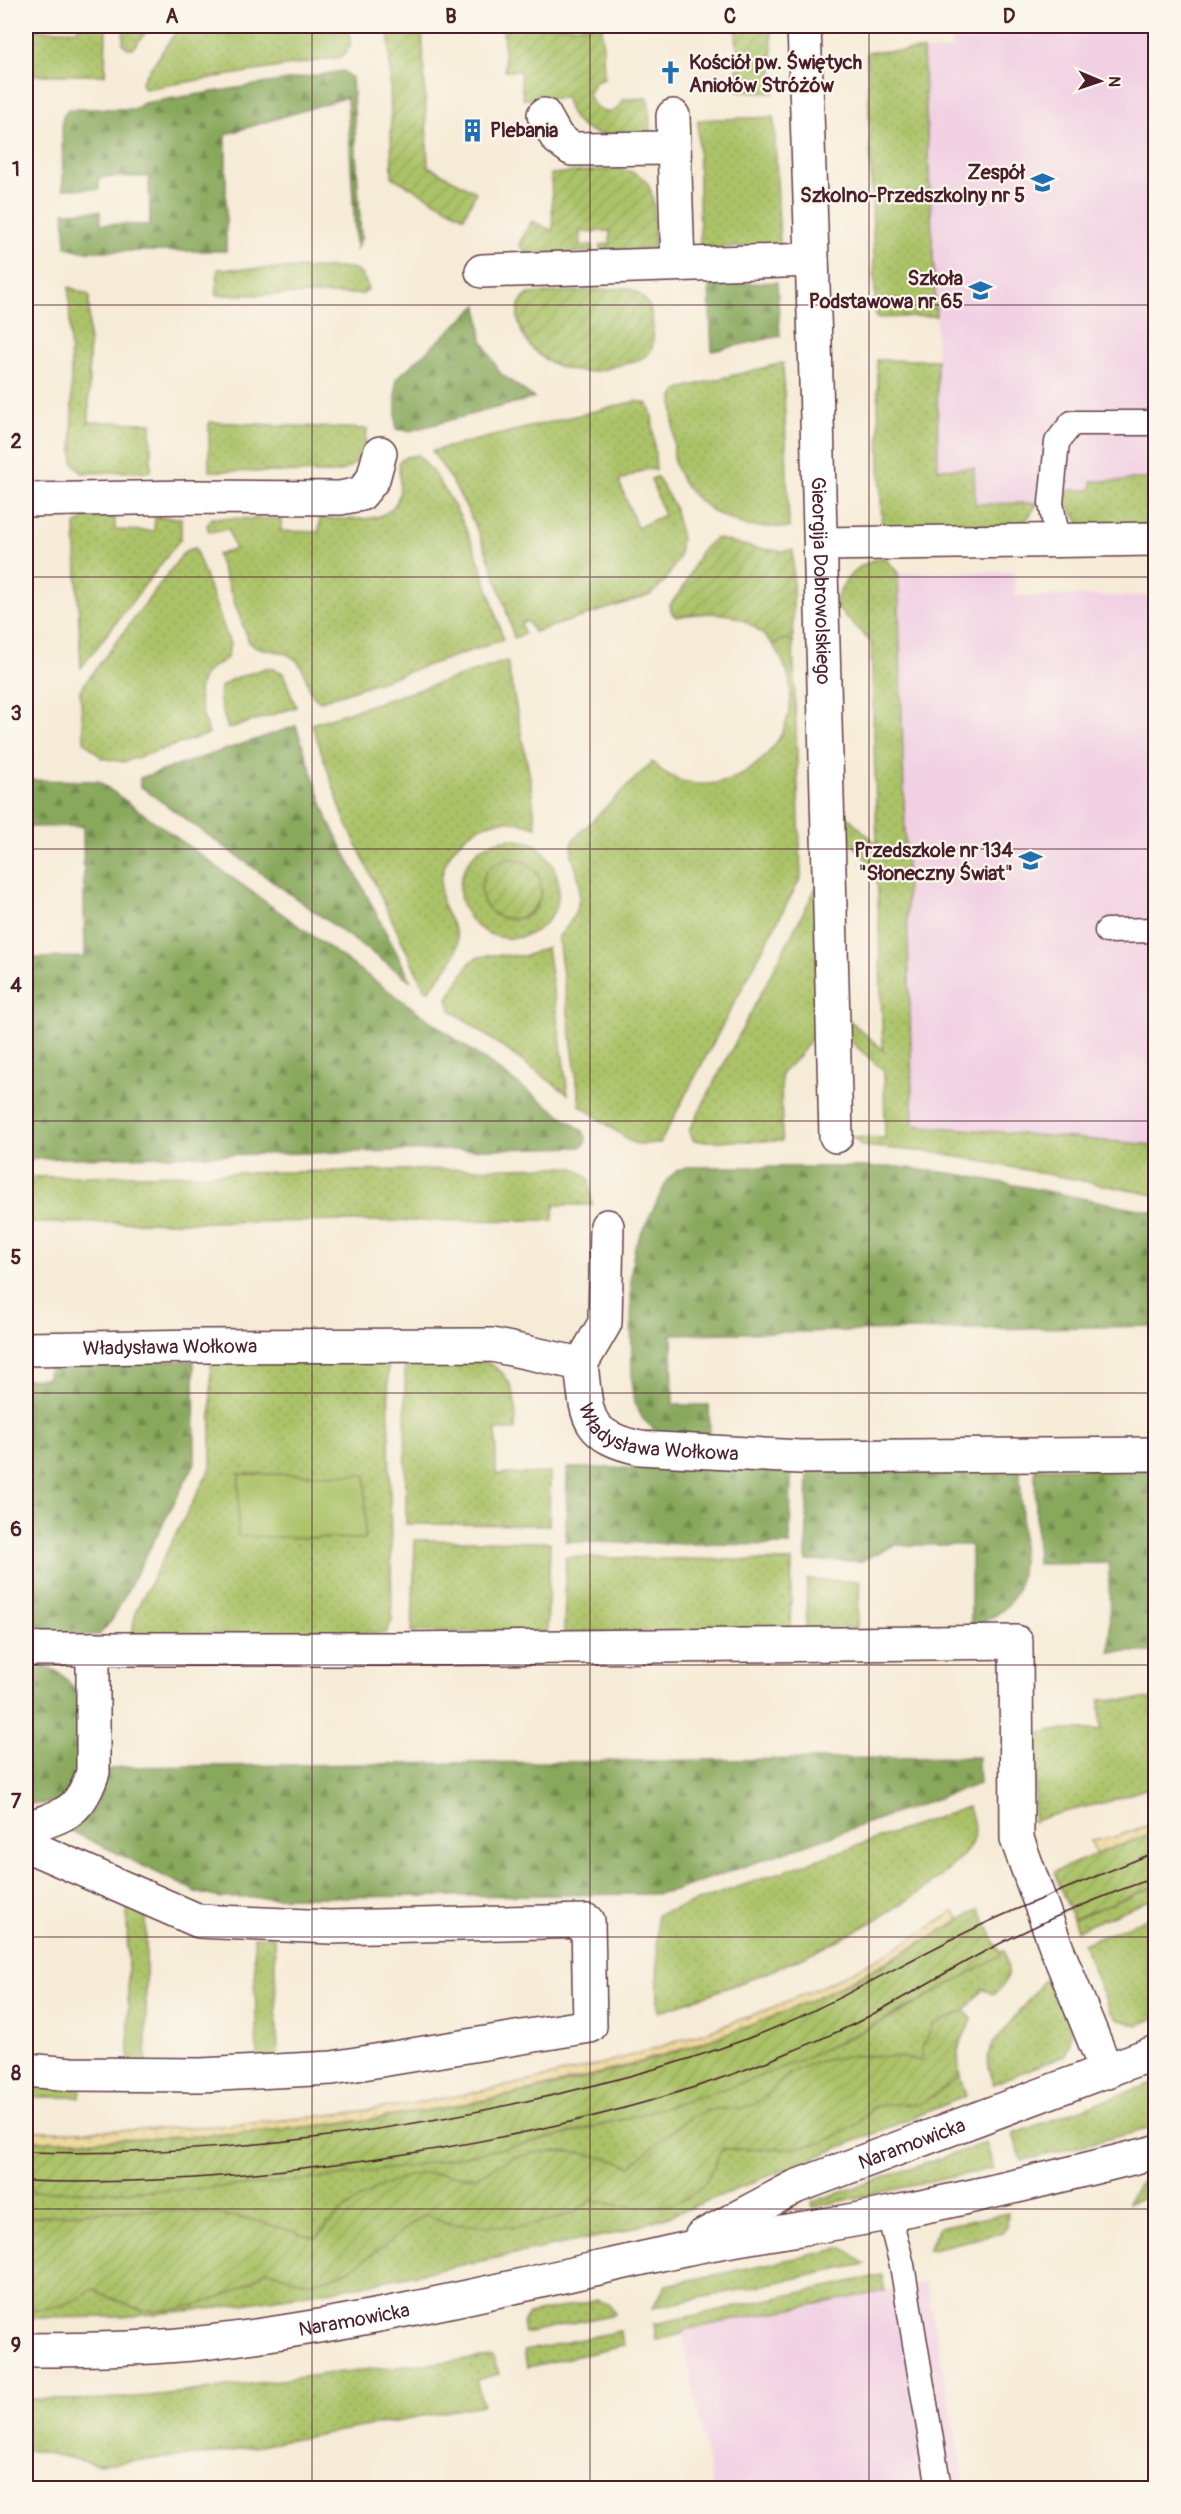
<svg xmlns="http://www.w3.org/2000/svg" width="1181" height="2514" viewBox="0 0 1181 2514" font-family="Pangolin,sans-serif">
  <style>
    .built { fill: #f1d0e3 }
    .grass { fill: url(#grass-dots); stroke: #7a7049; stroke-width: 1.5; fill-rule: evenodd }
    .forest { fill: url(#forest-firs); stroke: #696444; stroke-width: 1.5 }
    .sand { fill: url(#sand-dots); stroke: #9c7c64; stroke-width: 1.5 }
    .garden { fill: url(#garden-furrows); stroke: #7a7049; stroke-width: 1.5 }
    .pitch { fill: #abc267; stroke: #7a7049; stroke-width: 1.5 }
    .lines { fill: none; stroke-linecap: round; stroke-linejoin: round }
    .lane-casing { stroke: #643e45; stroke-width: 27 }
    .street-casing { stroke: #643e45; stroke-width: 36 }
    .secondary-casing { stroke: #643e45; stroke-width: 36 }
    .lane { stroke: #fff; stroke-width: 24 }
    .street { stroke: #fff; stroke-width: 33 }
    .secondary { stroke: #fff; stroke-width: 33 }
    .tram { stroke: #4a1f2b; stroke-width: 1.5 }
    .grid { fill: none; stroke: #4a1f2b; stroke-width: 1.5; stroke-opacity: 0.55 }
    .labels { text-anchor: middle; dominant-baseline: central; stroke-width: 4.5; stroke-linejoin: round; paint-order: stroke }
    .poi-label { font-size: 20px; font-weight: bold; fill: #4a1f2b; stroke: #fbf7ec; text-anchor: end }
    .street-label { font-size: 20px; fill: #4a1f2b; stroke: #fbf7ec }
    .neatline { fill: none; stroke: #4a1f2b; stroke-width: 2 }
    .grid-label { font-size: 20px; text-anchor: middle; font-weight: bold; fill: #4a1f2b }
  </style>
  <defs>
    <pattern id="grass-dots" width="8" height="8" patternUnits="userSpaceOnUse" patternTransform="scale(1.5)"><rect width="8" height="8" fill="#abc267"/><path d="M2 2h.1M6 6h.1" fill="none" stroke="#95a65a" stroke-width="1.8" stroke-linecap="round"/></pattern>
    <pattern id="forest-firs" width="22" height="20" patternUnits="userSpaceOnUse" patternTransform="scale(1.5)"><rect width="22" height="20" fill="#88a85c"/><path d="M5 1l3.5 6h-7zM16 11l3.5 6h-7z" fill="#71884c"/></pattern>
    <pattern id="sand-dots" width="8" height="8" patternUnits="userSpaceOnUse" patternTransform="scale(1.5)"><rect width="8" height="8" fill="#eeda9e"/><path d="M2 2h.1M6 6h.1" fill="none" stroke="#cebb88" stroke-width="1.8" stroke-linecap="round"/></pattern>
    <pattern id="garden-furrows" width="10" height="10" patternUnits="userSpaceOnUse" patternTransform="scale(1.5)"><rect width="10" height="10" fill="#abc267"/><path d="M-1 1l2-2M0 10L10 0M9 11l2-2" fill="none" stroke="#95a65a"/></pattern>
  </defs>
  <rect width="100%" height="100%" fill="#fbf7ec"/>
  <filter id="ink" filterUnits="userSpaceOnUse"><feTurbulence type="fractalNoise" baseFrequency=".0167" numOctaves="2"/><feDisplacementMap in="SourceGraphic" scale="12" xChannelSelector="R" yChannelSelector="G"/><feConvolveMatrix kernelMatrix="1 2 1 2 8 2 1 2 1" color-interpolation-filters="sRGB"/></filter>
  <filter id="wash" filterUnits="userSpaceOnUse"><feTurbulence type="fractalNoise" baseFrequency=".008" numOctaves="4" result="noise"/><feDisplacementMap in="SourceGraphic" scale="24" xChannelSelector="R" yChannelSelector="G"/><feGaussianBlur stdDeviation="1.35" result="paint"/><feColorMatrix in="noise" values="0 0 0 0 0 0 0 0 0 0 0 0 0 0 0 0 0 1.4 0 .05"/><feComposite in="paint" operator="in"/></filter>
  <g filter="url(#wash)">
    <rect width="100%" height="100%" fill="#f6ebd7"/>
    <!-- built -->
    <g class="built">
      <path d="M951,26H1155V503L975,504L938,469L936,316L923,50H951Z"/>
      <path d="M1015,572V596H1155V1145L913,1125L898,573Z"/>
      <path d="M926,2282L966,2488H713L682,2334L688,2329Z"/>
    </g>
    <!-- grass -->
    <g class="grass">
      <path d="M78,26H106L105,75H26V30H78Z"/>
      <path d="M124,26H151L133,48H127L123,43Z"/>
      <path d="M180,26H349L350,47L341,57L144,89L141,83L144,78Z"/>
      <path d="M923,50L936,316L876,318L867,52Z"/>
      <path d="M774,117L780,246L700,248L698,120Z"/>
      <path d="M351,268C360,271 367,280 368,290L364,291V294L216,295L218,269Z"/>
      <path d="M69,287L89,295V422L151,423V471L82,473L73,462Z"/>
      <path d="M877,360H937L938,469L974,468L975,504L1038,503L1022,527L882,531Z"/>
      <path d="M783,363L789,528L746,526L714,512L695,497L683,483L674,462L673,397L679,389Z"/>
      <path d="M636,401L648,404L652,415L656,470L646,469L619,481L637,528L664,515L651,479L657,477L674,506L681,537L679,557L666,580L650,595L534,632L527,621L521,623L524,634L514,638C497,572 472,506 432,451Z"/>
      <path d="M209,422L367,429C366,452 358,469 333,473L209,471Z"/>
      <path d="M418,455C464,504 486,576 503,640L321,701L316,699C305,689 308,671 297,661C279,645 261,654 249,642L217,555L235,549L228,529L209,532L207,525L211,518L281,519V531L319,532L320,518C345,518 391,528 399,495C401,485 399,473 399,462L406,457Z"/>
      <path d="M1131,479H1155V525L1082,526L1066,503L1068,490H1092V481H1125Z"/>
      <path d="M86,517H115V530L154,531L155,517L181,518V538L81,668L75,525Z"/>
      <path d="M195,548L230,644L227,658C222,662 216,664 211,668C190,685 202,713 209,734L124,762L102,758L84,741L80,690L185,551Z"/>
      <path d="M884,557L898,573L913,1125L1155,1145V1195L939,1153L862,1146L853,1137L885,1138L884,1071L848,1039L847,1018L883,1050L877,871L842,833V812L877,844L871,642L835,606C841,579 858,563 884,557Z"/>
      <path d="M790,639L793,643L801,877L660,1143L637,1144L630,1141L580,1105L558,937C576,919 584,897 577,872C573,861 570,852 573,840L652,762C720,830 836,728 772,644L781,640Z"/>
      <path d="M507,661L530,778L536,827C527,824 515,820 505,821C466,823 437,858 441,896C442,915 461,928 457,947C455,962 438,978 429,990H425L344,818L312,724Z"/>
      <path d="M266,668H272L283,673L296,707L228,729L219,700L221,687L230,680Z"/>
      <path d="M511,839C518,841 527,841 534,844C542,848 548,857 552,864C573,903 542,945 499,937C481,933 470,923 463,906C454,885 465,857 485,846C493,842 502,840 511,839ZM497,862L537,871C548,899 534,926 501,917L484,876Z"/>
      <path d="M817,886L819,1019C812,1043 799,1057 781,1074L782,1141H694L689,1131Z"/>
      <path d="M547,947L568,1094L451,1010L448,998L469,964L476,958L489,955L526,956Z"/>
      <path d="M563,1167L575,1168L589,1179L592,1205H554L553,1220L26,1223V1177Z"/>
      <path d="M405,1358C466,1359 523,1346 515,1430H496V1474L550,1473L549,1525L406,1524Z"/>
      <path d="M388,1359L392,1621L386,1633L132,1634L136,1610L211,1467V1361Z"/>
      <path d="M415,1540L550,1542L547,1632H412Z"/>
      <path d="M566,1557L792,1561L790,1630L564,1633Z"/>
      <path d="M807,1580L860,1581L857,1628L806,1629Z"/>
      <path d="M1155,1692V1786L1106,1802L1052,1815L1033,1822L1038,1734L1053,1730H1101L1100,1700L1153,1699Z"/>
      <path d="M968,1807C973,1817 975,1827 973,1838C970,1851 957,1861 948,1870C927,1889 904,1903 880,1917C810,1959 735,1986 658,2012L657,1915Z"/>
      <path d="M1155,1886V1898L1077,1930L1073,1919Z"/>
      <path d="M127,1902L146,1911V2064H129Z"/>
      <path d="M1155,1915V2018L1137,2026L1117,2018L1110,2011L1083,1944Z"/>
      <path d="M254,1937H274L278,2058L257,2060Z"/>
      <path d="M1004,1950C1010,1966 1010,1985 993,1994L983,1988L965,2011L972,2019C971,2026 966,2029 963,2035C953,2056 959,2075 966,2096L680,2212L621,2232L359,2286L217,2308L122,2317L26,2318V2191H145L251,2184L359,2172L464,2155L569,2134L677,2104L836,2044L900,2013L1000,1955L999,1952Z"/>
      <path d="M1050,1973C1061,1999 1080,2028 1065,2055L993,2084L987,2057L993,2044Z"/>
      <path d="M1155,2082V2127L1022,2161L1013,2134Z"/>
      <path d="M26,2083L81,2089L80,2097H26Z"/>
      <path d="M986,2143L994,2168L813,2207L812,2202Z"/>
      <path d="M1155,2174V2195L1128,2203C1134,2191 1141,2177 1155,2174Z"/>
      <path d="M1008,2213L1007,2226L1001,2233L928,2250L939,2227Z"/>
      <path d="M844,2248L865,2264L652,2308L666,2285Z"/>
      <path d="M882,2275L885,2291L688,2329L682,2334L656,2340L654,2324Z"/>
      <path d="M597,2300L609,2304L615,2314L524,2333L522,2324L529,2314Z"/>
      <path d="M620,2331L624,2346L527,2367L524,2351Z"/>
      <path d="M493,2357L499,2374L476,2380L483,2405L215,2454L98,2464L26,2449V2399C129,2404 232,2386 334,2373C387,2367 440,2363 493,2357Z"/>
    </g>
    <!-- forest -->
    <g class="forest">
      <path d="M343,71L352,78L361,239L356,249L347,97L226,134V251H82L66,247L64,212L100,211L101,224L150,225L149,177H99V189H63L62,119L68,109H135L144,103Z"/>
      <path d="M777,282L780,336L712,351L709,285Z"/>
      <path d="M478,305L482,340L500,373L534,398L409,431L396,429V379Z"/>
      <path d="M296,726L328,820L411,981L140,786V778Z"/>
      <path d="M26,780L98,781L583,1131L586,1137L585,1144L581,1147L26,1159V958L85,957L83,826L26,827Z"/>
      <path d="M687,1167H898L957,1174L1155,1212V1326L672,1334L673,1405H709L710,1438L674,1436L654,1429L643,1419L636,1406L632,1390L631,1274L635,1246L668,1179L678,1170Z"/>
      <path d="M49,1361H194L195,1463L112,1620L99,1635H26V1379L48,1378Z"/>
      <path d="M567,1468L791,1469L790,1545L566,1542Z"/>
      <path d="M1020,1468C1020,1498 1027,1565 1017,1590C1009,1609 990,1622 971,1625V1545H894L861,1561H806L808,1470Z"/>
      <path d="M1035,1468H1155V1652H1110L1109,1563L1037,1564Z"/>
      <path d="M26,1663C47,1663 65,1673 75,1691C78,1697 80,1762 78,1770C77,1776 70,1791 66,1795C56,1805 38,1804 26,1804Z"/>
      <path d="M978,1757L979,1784L671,1892L654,1894L221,1898L199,1893L69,1830C97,1812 98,1802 108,1770L119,1767Z"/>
    </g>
    <!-- sand -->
    <g class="sand">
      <path d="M1155,1823V1833L1096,1854L1091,1841L1115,1837Z"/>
      <path d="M954,1911L960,1920C895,1957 830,1995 760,2022C524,2111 276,2141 26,2141V2131C222,2133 418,2113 608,2062C731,2028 849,1984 954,1911Z"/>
    </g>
    <!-- garden -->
    <g class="garden">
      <path d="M389,26H422L428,166L476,192L464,217L392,177Z"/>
      <path d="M503,26H602L604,78L595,82L588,95C597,113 613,121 624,99L648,98L651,135C614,134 575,144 566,98L523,99L520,71H505Z"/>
      <path d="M736,26H771L774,93L738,92Z"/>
      <path d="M614,169C663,170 653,211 654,248L600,251V245L610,244V231L580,232V246L592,245L593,252L527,254L519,244L532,221L553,231L551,174Z"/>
      <path d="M628,288C642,294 650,302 652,318C653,327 655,343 651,350C645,360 633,361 623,364C614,366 605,370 596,371C566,375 532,359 521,330C516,316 515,303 529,294Z"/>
      <path d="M715,538L755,548L781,551L793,550V643L789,639L781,640L772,644C744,611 717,609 676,617L672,613L670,605L685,585L700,552Z"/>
      <circle cx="511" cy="889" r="30"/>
      <path d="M1155,1833V1886L1073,1919L1054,1872L1096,1854Z"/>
      <path d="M979,1909L1001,1955C929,1996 859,2036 783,2067C733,2088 679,2103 627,2118C471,2161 306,2187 143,2191C104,2192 65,2191 26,2191V2141C274,2141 529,2113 762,2021C838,1992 910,1951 979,1909Z"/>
      <path d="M964,2011L972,2019L958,2048L959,2076L936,2094L918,2104L875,2105C832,2156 783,2149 722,2149C715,2162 710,2179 699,2189C669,2215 627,2208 592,2200L574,2213L538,2224L513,2227L449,2224L426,2214C394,2234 346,2285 306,2281C293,2280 279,2274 266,2270C239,2295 182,2314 145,2310C127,2307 109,2297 93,2289C73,2305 50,2310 26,2309V2218C95,2210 167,2206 236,2217C264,2221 290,2231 316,2238C342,2206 389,2173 433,2173C446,2173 460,2178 474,2177C479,2176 502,2162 510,2159C549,2145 593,2152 631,2166C654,2146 679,2119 709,2110C722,2107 737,2110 750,2106C763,2101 779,2079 793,2072C829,2052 883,2053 922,2061V2047L934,2024Z"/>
    </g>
    <!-- pitch -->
    <path class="pitch" d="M239,1474L366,1475L365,1539L238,1536Z"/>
  </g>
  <g filter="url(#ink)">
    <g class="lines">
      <defs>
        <g id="lane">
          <path d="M1058,542L1051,503L1057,442L1072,423H1156"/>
          <path d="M1107,931L1156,930"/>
          <path d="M889,2214L902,2265L939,2488"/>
        </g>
        <g id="street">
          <path id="s1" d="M804,26L815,343L836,1136"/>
          <path d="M544,115L557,138L572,149L673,148"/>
          <path d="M673,116L678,264"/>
          <path d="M482,271L812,260"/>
          <path d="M26,500L190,497L340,498L361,494L373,479L380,453"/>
          <path d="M821,544L1156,539"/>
          <path id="s2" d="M26,1349L203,1346L492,1345L581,1364C587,1416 584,1436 640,1448L800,1457L1156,1454"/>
          <path d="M581,1364L605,1323L607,1226"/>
          <path d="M26,1649H398L1016,1642L1017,1839L1057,1949L1107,2072"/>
          <path d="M26,1829C64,1814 79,1815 93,1772V1649"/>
          <path d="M26,1845L199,1921L330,1927L588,1921L590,2026L332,2068L201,2075L72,2074L26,2070"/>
        </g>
        <g id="secondary">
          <path id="s3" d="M701,2237L795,2187L1156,2052"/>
          <path id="s4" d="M26,2350C87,2350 149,2349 210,2342C367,2323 521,2285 675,2251C746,2235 819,2228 891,2213C980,2196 1068,2174 1156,2152"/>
        </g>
      </defs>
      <!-- lane casing -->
      <use href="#lane" class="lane-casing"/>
      <!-- street casing -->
      <use href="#street" class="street-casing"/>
      <!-- secondary casing -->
      <use href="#secondary" class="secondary-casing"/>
      <!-- lane -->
      <use href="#lane" class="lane"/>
      <!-- street -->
      <use href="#street" class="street"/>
      <!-- secondary -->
      <use href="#secondary" class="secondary"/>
      <!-- tram -->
      <g class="tram">
        <path d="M26,2152C194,2157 363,2137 527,2101C609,2083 690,2062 767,2031C839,2002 905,1961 975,1928C1034,1900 1095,1877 1156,1852"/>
        <path d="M26,2181C137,2185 248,2176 358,2161C498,2142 637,2112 768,2061C797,2049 828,2037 856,2023C909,1996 959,1963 1013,1937C1059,1914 1107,1894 1156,1877"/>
      </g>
    </g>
  </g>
  <!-- grid -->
  <path class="grid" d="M312,26V2488M590,26V2488M869,26V2488M26,305H1156M26,577H1156M26,849H1156M26,1121H1156M26,1393H1156M26,1665H1156M26,1937H1156M26,2209H1156"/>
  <!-- icons -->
  <defs>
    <symbol id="church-bare" viewBox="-9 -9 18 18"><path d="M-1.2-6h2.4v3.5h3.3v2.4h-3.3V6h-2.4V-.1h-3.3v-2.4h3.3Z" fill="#1f6fb2" stroke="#fbf7ec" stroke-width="2.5" paint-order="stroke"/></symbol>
    <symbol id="building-bare" viewBox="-9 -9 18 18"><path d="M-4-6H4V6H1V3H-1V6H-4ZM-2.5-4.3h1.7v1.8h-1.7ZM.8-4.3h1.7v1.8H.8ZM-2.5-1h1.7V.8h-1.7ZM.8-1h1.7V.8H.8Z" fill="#1f6fb2" stroke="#fbf7ec" stroke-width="2.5" paint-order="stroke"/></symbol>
    <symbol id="school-bare" viewBox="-9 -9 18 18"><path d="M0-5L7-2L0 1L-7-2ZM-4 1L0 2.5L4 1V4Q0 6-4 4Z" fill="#1f6fb2" stroke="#fbf7ec" stroke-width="2.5" paint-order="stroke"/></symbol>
  </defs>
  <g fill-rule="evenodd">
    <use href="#church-bare" x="654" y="56" width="33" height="33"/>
    <use href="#building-bare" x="456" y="114" width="33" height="33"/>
    <use href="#school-bare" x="1026" y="166" width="33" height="33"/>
    <use href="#school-bare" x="964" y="274" width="33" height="33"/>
    <use href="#school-bare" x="1014" y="844" width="33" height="33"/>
  </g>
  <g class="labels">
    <!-- poi labels -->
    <g class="poi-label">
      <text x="689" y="62" text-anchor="start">Kościół pw. Świętych<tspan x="689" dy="23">Aniołów Stróżów</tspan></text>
      <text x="490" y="130" text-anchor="start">Plebania</text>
      <text x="1025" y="172">Zespół<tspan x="1025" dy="23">Szkolno-Przedszkolny nr 5</tspan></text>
      <text x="963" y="278">Szkoła<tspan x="963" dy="23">Podstawowa nr 65</tspan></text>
      <text x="1013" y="850">Przedszkole nr 134<tspan x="1013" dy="23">"Słoneczny Świat"</tspan></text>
    </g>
    <!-- street labels -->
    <g class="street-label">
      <text stroke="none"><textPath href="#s1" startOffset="555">Gieorgija Dobrowolskiego</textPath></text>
      <text stroke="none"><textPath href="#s2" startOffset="144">Władysława Wołkowa</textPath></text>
      <text stroke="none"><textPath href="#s2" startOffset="684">Władysława Wołkowa</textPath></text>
      <text stroke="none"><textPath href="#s3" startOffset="231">Naramowicka</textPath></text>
      <text stroke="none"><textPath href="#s4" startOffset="330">Naramowicka</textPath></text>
    </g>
  </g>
  <!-- margin -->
  <rect width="1181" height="2514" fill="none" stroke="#fbf7ec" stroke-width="66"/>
  <!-- north arrow -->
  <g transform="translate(1100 81) rotate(92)" stroke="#fbf7ec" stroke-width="4.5" paint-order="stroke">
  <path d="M0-4.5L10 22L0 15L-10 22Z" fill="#4a1f2b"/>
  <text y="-9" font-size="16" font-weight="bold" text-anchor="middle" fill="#4a1f2b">N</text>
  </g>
  <rect x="33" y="33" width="1115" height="2448" class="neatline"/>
  <g class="grid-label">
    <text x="172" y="23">A</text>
    <text x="451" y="23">B</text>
    <text x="730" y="23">C</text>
    <text x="1009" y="23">D</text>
    <text x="16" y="176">1</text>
    <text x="16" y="448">2</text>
    <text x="16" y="720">3</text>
    <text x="16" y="992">4</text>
    <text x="16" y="1264">5</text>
    <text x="16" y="1536">6</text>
    <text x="16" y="1808">7</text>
    <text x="16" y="2080">8</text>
    <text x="16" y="2352">9</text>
  </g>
</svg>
